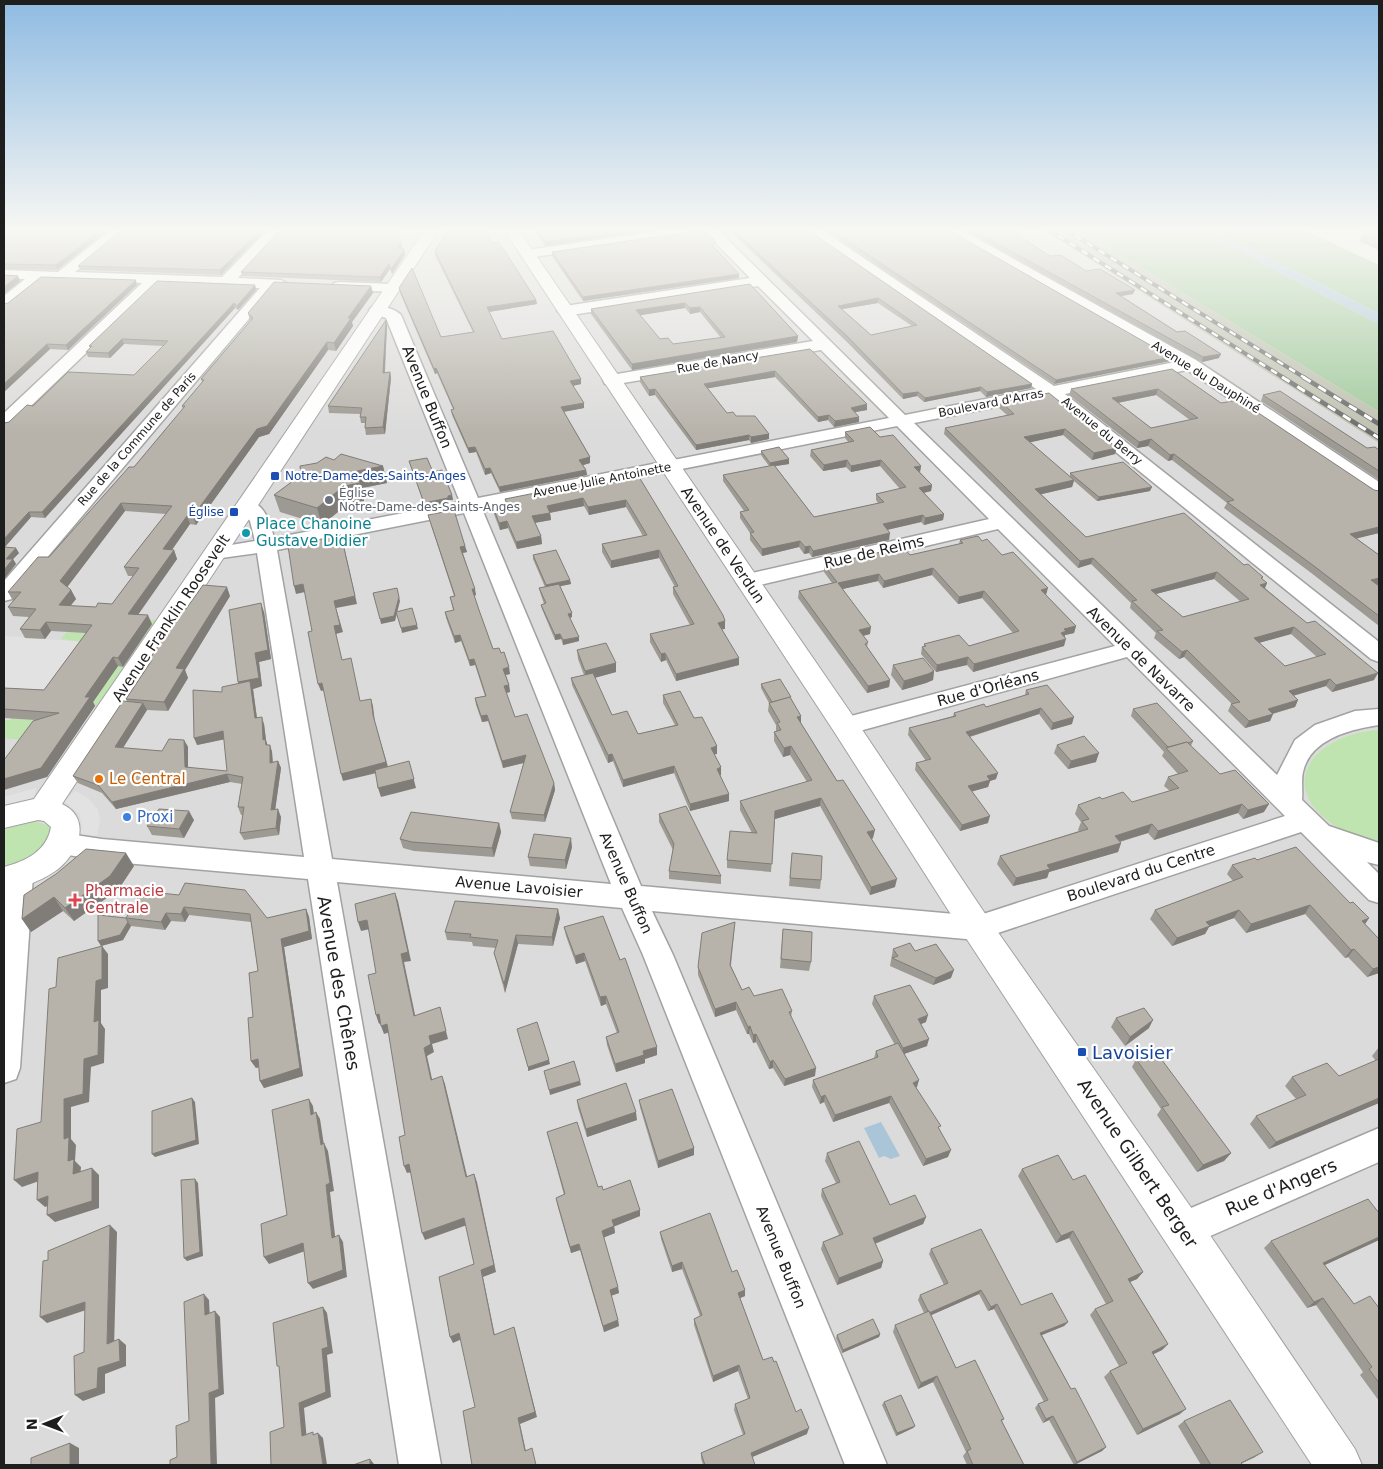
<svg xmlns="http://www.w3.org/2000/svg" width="1383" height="1469" viewBox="0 0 1383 1469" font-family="'DejaVu Sans',sans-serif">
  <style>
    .residential { fill: #dcdbdb }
    .construction { fill: #bfc2b1 }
    .grass { fill: #bfe4b0 }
    .forest { fill: #a2ca9e }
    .parking { fill: #e2e2e2 }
    .plaza { fill: #dcdae4 }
    .water { fill: #aac5d8 }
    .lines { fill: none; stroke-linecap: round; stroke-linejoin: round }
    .minor-casing { stroke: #a2a2a2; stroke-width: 3 }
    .tertiary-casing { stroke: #a2a2a2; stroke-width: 2 }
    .minor { fill: #fff; fill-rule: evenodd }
    .tertiary { fill: #fff; fill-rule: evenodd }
    .rail-far1-casing { stroke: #6c6c6c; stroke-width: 4 }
    .rail-casing { stroke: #6c6c6c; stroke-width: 4.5 }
    .rail-far1 { stroke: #fff; stroke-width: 2.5; stroke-dasharray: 7; stroke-linecap: butt }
    .rail { stroke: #fff; stroke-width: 3; stroke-dasharray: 9; stroke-linecap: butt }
    .wall { fill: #9d9a93; fill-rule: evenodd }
    .shaded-wall { fill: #807d78 }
    .building { fill: #b7b3ab; stroke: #807d78; fill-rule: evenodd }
    .transit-dot { fill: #1a4fb4; stroke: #fff; stroke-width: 2 }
    .worship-dot { fill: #6b7280; stroke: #fff; stroke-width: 2 }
    .culture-dot { fill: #0f9aa8; stroke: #fff; stroke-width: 2 }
    .food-dot { fill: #e8710a; stroke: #fff; stroke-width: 2 }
    .shop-dot { fill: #3f7fe0; stroke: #fff; stroke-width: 2 }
    .health-dot { fill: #e0444e; stroke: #fff; stroke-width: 2 }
    .labels { text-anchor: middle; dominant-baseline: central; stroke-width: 4.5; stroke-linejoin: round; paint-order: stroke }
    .far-street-label { font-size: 12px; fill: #1e1e1e; stroke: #fff }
    .far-transit-label { font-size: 12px; fill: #164399; stroke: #fff; text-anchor: start }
    .far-worship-label { font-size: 12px; fill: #5b616d; stroke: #fff; text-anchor: start }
    .street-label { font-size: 15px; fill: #1e1e1e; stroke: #fff }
    .culture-label { font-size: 15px; fill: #0d838f; stroke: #fff; text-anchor: start }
    .food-label { font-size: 15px; fill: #c56008; stroke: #fff; text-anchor: start }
    .shop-label { font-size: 15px; fill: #366cbe; stroke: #fff; text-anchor: start }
    .health-label { font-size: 15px; fill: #be3a42; stroke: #fff; text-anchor: start }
    .near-street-label { font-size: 18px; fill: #1e1e1e; stroke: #fff }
    .near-transit-label { font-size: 18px; fill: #164399; stroke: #fff; text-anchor: start }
  </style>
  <rect width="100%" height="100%" fill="#eeede5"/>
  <!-- residential -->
  <path class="residential" d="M4,228H1040L1379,443V1465H4Z"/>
  <!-- construction -->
  <path class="construction" d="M1040,228H1076L1379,412V443Z"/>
  <!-- grass -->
  <g class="grass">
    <path d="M112,617L157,620L97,707L90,706L30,741L4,738V720L10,719L31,693L84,642L61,639L67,632Z"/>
    <path d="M1379,730V846C1367,844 1354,837 1344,831C1270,790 1311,734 1379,730Z"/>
    <path d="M35,821L49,826L52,832L41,854L13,866H4V831L14,825Z"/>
  </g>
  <!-- forest -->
  <g class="forest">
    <path d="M1076,228H1195L1379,324V412Z"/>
    <path d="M1211,228H1300L1379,265V314Z"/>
  </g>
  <!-- parking -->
  <g class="parking">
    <path d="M4,636L85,642L45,694L31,693L10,720H4Z"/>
    <path d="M36,788L35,795L31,799L4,809V797Z"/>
    <path d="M75,791L89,799L98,810L100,820L97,836L79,839L82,825L79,814L64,801Z"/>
  </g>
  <!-- plaza -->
  <path class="plaza" d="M247,506L266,546L215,553Z"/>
  <!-- water -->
  <g class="water">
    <path d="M1195,228H1211L1379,314V324Z"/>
    <path d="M881,1122L900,1156L891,1159L884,1156L879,1158L864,1128Z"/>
  </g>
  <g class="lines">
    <defs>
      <g id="minor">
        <path d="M113,228H128L75,272L222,277L270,228H284L238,278L281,280L288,284L286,287L275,288L12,599L4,601V581L260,288L158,284L10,426L4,427V413L142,283L42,280L9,306L4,308V296L25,279L4,278V270L58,272Z"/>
        <path d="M682,228H716L905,415L1036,389L803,228H819L1054,386L1175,362L942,228H958L1196,360L1379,482V497L1372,495L1187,370L1065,394L1379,642V662L1371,659L1048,397L914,423L1277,775L1295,740L1315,725L1355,711L1379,709V725C1351,729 1310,739 1303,772C1301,781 1303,791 1302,800L1329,826L1379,843V865L1367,862L1379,874V903L1369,900L1301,832L977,940L652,911L673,955L887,1465H845L643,955L622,908L337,882L441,1465H399L308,879L102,861L52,852L48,844L52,836L62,833L102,839L304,857L257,553L214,559L207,557L204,553L207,549L255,541L250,521L237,506L240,502C262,496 270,521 274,538L460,502L386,318L372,313L369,310L372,307C380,305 395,308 401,315L478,498L889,418L821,350L611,385L605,384L603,380L605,376L611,375L813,341L758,286L565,316L557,311L565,306L750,278L705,232L527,258L520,254L527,250ZM897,426L989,519L739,576L736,581L739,586L747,588L998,529L1115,646L836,720L833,726L836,732L845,735L1127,657L1285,816L977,916L641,886L482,509ZM464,513L611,884L332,859L277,550Z"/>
        <path d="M339,282L393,284L400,288L393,292L334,289L332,286L334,283Z"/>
        <path d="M19,865L29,868L33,876L20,1068L16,1079L4,1083V889L5,876L9,868Z"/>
        <path d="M1379,1128V1162L1183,1248L1170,1243L1165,1230L1170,1217Z"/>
      </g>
      <g id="tertiary">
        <path d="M426,228H440L62,804C94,819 77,857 54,872C39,882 21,888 4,891V867C26,861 47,851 51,827L44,821L38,820L4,828V806L34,799Z"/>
        <path d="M503,228H517L855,719L988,918L1197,1216L1355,1449L1362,1465H1312L966,938L835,733Z"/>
      </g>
    </defs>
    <!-- minor casing -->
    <use href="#minor" class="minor-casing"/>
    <!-- tertiary casing -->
    <use href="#tertiary" class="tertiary-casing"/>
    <!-- minor -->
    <use href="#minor" class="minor"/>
    <!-- tertiary -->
    <use href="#tertiary" class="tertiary"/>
    <defs>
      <g id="rail-far1">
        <path d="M1046,228L1284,378"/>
        <path d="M1063,228L1305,378"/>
      </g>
      <g id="rail">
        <path d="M1282,377L1379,438"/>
        <path d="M1303,377L1379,424"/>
      </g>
    </defs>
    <!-- rail-far1 casing -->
    <use href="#rail-far1" class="rail-far1-casing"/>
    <!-- rail casing -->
    <use href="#rail" class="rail-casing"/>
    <!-- rail-far1 -->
    <use href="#rail-far1" class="rail-far1"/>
    <!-- rail -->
    <use href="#rail" class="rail"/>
  </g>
  <!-- wall -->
  <g class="wall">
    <path d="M4,228H111L57,270L4,269Z"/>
    <path d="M124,228H268L221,275L80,270L78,266Z"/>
    <path d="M532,228H671L545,246Z"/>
    <path d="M718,228H805L1032,384L1031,388L986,397L980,391L924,402L917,396L903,399L847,342L730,231L726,235ZM878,303L912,326L871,335L842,309Z"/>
    <path d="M822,228H945L1170,361L1054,384Z"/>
    <path d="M961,228H1017L1018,233H1015L1050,256L1086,271L1133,294L1121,296L1177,332L1219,358L1202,362Z"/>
    <path d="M1351,228H1379V250L1359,241L1361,236L1366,235Z"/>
    <path d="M401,242V248L405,255L392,274L390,269L381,282L242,276L241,272Z"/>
    <path d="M492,243L536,300L537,304L489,312L502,339L581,384L573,386L584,408L564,412L590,457V463L583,465L586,470L587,475L500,492L491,473L485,475L476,452L469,453L452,415L451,410L453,409L437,373L435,374L400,293L399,288L441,337L473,332L435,255V251Z"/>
    <path d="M716,246L714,247L739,274V278L583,301L552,256V252Z"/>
    <path d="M750,284L798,336L797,342L632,370L591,314V309ZM685,308L690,314L700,312L721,338L673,344L660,339L640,315Z"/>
    <path d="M137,285L68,350L50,349L4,392V304Z"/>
    <path d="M255,285L256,290L238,310L235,308L45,518L31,517L5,547L19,553L13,559L16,564L4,579V423L9,422L33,406L134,375L163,346L124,344L110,358L88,357L86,352L90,348L89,346Z"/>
    <path d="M371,286L373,293L352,322L353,326L336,351L328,350L269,434L259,437L196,525L190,524L172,550H174L177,559L138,615L152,624L123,667L118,666L93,702L95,706L47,777L35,720L4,718V688L44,690L86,633L51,631L45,639L25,638L20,629L29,617L13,616L8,607L14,601H13L8,592L49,557L134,467L183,409L182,406L202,382L201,379L250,321L248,313ZM125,511L166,514L124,567L128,576H133L112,604L96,607L70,606L76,599L71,590L67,587Z"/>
    <path d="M387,326L385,373L390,372L391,378L385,434L366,435L365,428V423H361L360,417V414L329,413L328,406Z"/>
    <path d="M810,349L867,410L855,412L859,417V422L834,427L828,420L818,422L775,377L708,388L727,413L736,416L769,434V439L751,443L749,440L696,450L655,395L649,396L640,382V377Z"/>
    <path d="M1172,369L1221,403L1374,490L1379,491V533L1356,538L1379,555V584L1377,585L1379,586V626L1310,572L1224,508L1227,503L1172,460L1168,461L1148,446L1137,448L1069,395L1071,389ZM1156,395L1190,420L1151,428L1118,403Z"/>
    <path d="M1049,393L1115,454L1092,460L1063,435L1030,442L1070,477V473L1150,491L1097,501L1074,481L1072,487L1041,494L1086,537L1244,565L1263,577L1262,579L1267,583L1265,588L1374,680L1332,692L1326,686L1293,696L1298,700L1295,707L1273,714L1270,721L1245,728L1228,711L1231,704H1232L1184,657L1179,659L1154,638L1156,633L1130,608L1131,603L1091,564L1078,568L944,434L945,428L1007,415L999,408L1001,402ZM1214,579L1241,602L1183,617L1156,594ZM1291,634L1317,657L1285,666L1259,643Z"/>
    <path d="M1263,395L1367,448L1379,450V480L1261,401Z"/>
    <path d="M845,432L880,437L921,466L920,472L932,485L931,491L924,493L944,514L943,520L924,525L921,522L887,530L889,540L812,557L809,553L804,554L799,547L762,556L750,540V533L740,518V512L744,511L723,481V475L769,466L761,455V451L789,464L775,466L814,517L878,503L876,500V494L900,489L880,466L851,472L846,467L823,471L810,456L811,450L849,443L845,438Z"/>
    <path d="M409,461L433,472L452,495L453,500H449V502L425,507Z"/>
    <path d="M317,463L383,466L387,483L362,488L364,501L349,503L322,525L280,512L274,495Z"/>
    <path d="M639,477L725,621V629H722L739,665L676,681L666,660L661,662L650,642V634L690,625L673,594V587H675L659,558L611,568L602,552V544L643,536L626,507L589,515L584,506L550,513L551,520L535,523L541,536L542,544L517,549L508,528L500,530L494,514L493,507L506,504L505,499L599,485Z"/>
    <path d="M428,515L465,546L467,552L463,553L476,595L474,596L493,649L510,674L506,675L509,685L510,692L506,693L515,717L554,783L555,790L545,822L512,819L510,812L524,763L503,768L488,721L482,722L476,705L475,698L485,696L475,665L470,666L461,641L455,643L446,618L445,612L453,610L450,597L454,596L430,522Z"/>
    <path d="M960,540L982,541L1002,555L1046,595L1076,626L1074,633L1065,635L1064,646L973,672L967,665L936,672L921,654L922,647L924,646V644L969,646L1013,633L982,598L958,604L932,575L883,588L878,581L843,589L870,634L863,636L868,642L867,647L890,680L889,687L867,693L798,598L799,591L832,583L824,572V565L910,555L959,544Z"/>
    <path d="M533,555L570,580L571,584L560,586L572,613V617L570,618L579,641L563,645L561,639L555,640L542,609L541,605L544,604L540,592L539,588L545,587L533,559Z"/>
    <path d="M230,596L185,670L188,678L168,711L147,710L123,748L162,751L184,740L188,747V768L227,771L224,739L197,745L222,692L239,684L264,612L271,659L259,662L262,686L253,689L257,718L264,724L266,740L267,745H270L272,752L273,762L278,761L281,768L275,810L281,817L279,835L244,840L240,833L243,815H241L238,807L242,784L230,782L116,809L102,793L78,783L73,776L127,702L126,699L150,662L149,660L186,609Z"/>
    <path d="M577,650L616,663V672L595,678L612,715L638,734L675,725L663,703V695L694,718L717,746V754H714L721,767L720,775L729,801L690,811L674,773L623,787L613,761L608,763L572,685L571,678L584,675L578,659Z"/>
    <path d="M893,665L934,671L933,680L926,683L902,690L891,675Z"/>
    <path d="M761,684L791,699L801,723L873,838L872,839L895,887L870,895L820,806L775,819L771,872L727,868V860L752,833L740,810V801L807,782L790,755L783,757L774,741V732H776V725L768,711L769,703L761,688Z"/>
    <path d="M1026,690L1072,724L1051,730L1039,714L970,737L996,779L990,781L988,787L972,791L988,823L960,831L915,770L916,763L926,761L908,735L909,728L953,716L954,713L986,707L1025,695Z"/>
    <path d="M1133,709L1193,741L1191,746L1220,774L1264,812L1243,819L1238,813L1154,840L1148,833L1120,842L1121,843L1118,852L1049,872L1047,878L1013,886L997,864L1000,856L1079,831L1078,830L1081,822L1075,814L1078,805L1102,799L1132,802L1170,791L1164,786L1168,777L1178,774L1162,756L1164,752L1131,716Z"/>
    <path d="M1057,745L1096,762L1068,769L1054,753Z"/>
    <path d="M659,814L721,876V884L669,879V871L673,850L659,822Z"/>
    <path d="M194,820L184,838L152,835L147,826Z"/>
    <path d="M499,823L501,832L494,857L414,851L403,848L400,839Z"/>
    <path d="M572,847L566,869L530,866L528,857Z"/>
    <path d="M792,853L821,880L820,889L789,886Z"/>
    <path d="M1257,860L1350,903L1369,918L1365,924L1379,939V975L1378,973H1379L1367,977L1348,957L1345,958L1305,914L1246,933L1234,918L1209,927L1205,934L1172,946L1150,919L1155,910L1233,881L1227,874L1232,865Z"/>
    <path d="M134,866L118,890L74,921L63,911L31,932L22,919L24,895Z"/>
    <path d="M179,895L267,918L306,909L309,917L312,939L284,947L303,1076L264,1088L260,1081L259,1067L256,1068L251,1061L253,1017L258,971L251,922L189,915L185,922L171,921L165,930L131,926L123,940L101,946L126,918Z"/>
    <path d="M603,916L657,1055L645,1059V1063L616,1072L607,1045L606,1037L617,1033L606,1004L601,1006L585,961L576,964L566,936L564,927Z"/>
    <path d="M560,918L553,946L518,944L505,993L494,953L496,948L473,946L472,942L447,940L445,932Z"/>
    <path d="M735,922L731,966L742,990L754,996L792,1011L791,1017L815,1076L784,1086L773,1068L769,1069L756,1042L753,1043L749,1034H747L736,1010L715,1017L698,975V967Z"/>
    <path d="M783,929L811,962L809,971L780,968Z"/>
    <path d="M893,949L915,951L951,978L933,985L890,966Z"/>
    <path d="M874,996L926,1022L921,1024L927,1046L904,1054L917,1087L916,1088L940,1130L948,1157L923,1166L889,1103L833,1122L824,1102L820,1104L812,1087L813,1080L874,1058L876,1051L895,1045L872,1004Z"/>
    <path d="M1116,1018L1149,1028L1125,1046L1111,1027Z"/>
    <path d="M1379,1047V1103L1269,1149L1250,1124L1256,1116L1296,1099L1285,1086L1292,1077L1339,1076L1376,1061L1372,1056Z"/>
    <path d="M1136,1059L1231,1153L1224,1161L1197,1172L1157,1115L1161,1109L1132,1067Z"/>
    <path d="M577,1100L637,1120L587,1137L578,1108Z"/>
    <path d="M639,1100L694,1148V1155L658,1168L640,1107Z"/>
    <path d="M547,1132L598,1187L640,1216L614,1226L615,1233L603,1237L619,1293L611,1296L618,1320L619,1326L604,1332L580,1250L571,1253L557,1204L556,1198L564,1195Z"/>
    <path d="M827,1153L890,1205L926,1217L923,1224L875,1244L883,1261L881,1268L837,1285L821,1249L823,1242L839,1235L821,1196L822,1189L836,1183L825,1161Z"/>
    <path d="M1022,1169L1073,1180L1143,1272L1137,1279L1130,1282L1168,1344L1162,1350L1153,1354L1180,1414L1137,1435L1104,1377L1110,1371L1119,1366L1090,1315L1095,1309L1106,1304L1069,1238L1056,1243L1018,1176Z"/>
    <path d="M1379,1213V1240L1325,1265L1354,1304L1379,1308V1401L1360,1375L1363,1372L1316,1305L1307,1308L1264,1248L1271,1241Z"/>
    <path d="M660,1232L732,1272L745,1296L740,1298L763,1360L796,1412L807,1434L752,1457L755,1465H703L701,1458V1453L743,1435L734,1410L735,1404L748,1399L738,1371L713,1382L694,1325V1319L700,1316L682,1269L672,1272L661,1239Z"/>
    <path d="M931,1249L1021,1305L1068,1322L1064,1326L1042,1335L1071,1389L1106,1447L1102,1451L1074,1465L1049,1420L1043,1423L1035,1408L1038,1404L1044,1402L994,1309L988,1311L979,1294L931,1315L956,1368L1004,1419L1002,1421L1024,1465H967L963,1456L966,1452L933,1382L918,1389L893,1332L895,1325L924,1313L918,1300L920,1295L944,1285L929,1254Z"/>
    <path d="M880,1334L879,1337L842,1353L836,1338L837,1335Z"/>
    <path d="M884,1402L915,1426L913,1428L896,1436L882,1405Z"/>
    <path d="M1184,1421L1255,1457L1242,1463L1243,1465H1201L1178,1426Z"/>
  </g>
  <!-- shaded-wall -->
  <g class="shaded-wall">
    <path d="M104,228H111L57,270L56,265Z"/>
    <path d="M262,228H268L221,275L220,270Z"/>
    <path d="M643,228H671L545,246V242Z"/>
    <path d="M730,228V231L726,235V231Z"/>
    <path d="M1018,229V233L1009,234L1010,230Z"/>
    <path d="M401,242L402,247L398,252L397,248Z"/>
    <path d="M404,250L405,255L392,274L391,269Z"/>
    <path d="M389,264L390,269L381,282L380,277Z"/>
    <path d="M739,274V278L583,301V297Z"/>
    <path d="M18,276L20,281L4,294V287Z"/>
    <path d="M136,280L137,285L68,350L66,345Z"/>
    <path d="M255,285L256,290L238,310L237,306Z"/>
    <path d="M371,286L373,293L352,322L353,326L336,351L334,343L348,318Z"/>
    <path d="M1135,290L1133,294L1115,297L1116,293Z"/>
    <path d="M878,298V303L837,310L838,306Z"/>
    <path d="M536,300L537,304L488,312L487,307Z"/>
    <path d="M234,303L235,308L45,518L42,512Z"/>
    <path d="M685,303V308L636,316V310Z"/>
    <path d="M700,307V312L690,314V308Z"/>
    <path d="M386,320L387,326L384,380L383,373Z"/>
    <path d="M798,336L797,342L632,370V364Z"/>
    <path d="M122,339L124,344L110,358L108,353Z"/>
    <path d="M327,342L328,350L269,434L259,437L196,525L193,516L257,429Z"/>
    <path d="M47,344L50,349L4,392V384Z"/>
    <path d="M1221,354L1219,358L1202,362L1203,357Z"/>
    <path d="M1171,357L1170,361L1054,384L1056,380Z"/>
    <path d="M436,368L437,373L435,374L434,369Z"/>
    <path d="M775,371V377L704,389V384Z"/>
    <path d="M390,372L391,378L385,434L383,427Z"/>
    <path d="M581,379V384L571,386L570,381Z"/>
    <path d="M1032,384L1031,388L986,397L987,392Z"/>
    <path d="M981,387L980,391L924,402L925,398Z"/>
    <path d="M655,389V395L649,396V390Z"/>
    <path d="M1158,389L1156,395L1111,404L1112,398Z"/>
    <path d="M918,392L917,396L903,399V394Z"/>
    <path d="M584,403V408L562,412L561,407Z"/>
    <path d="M867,404V410L850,413L851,408Z"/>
    <path d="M829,415L828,420L818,422V417Z"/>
    <path d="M859,417V422L834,427L835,421Z"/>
    <path d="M1065,429L1063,435L1023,444L1024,437Z"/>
    <path d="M769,434V439L751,443V437Z"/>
    <path d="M749,435V440L696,450V445Z"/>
    <path d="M1151,439L1148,446L1137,448L1139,442Z"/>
    <path d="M475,447L476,452L469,453L468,448Z"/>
    <path d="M1117,448L1115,454L1092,460L1094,453Z"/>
    <path d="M1174,454L1172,460L1168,461L1170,455Z"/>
    <path d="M590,457V463L580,466L579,460Z"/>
    <path d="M789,459V464L770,467V463Z"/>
    <path d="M847,460L846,467L823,471L824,465Z"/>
    <path d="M881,460L880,466L851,472V466Z"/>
    <path d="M383,466L387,483L362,488L364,501L349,503L322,525L317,508L357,471Z"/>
    <path d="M921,466L920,472L914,467Z"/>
    <path d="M490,468L491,473L485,475V469Z"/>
    <path d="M586,470L587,475L500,492L499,487Z"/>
    <path d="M1074,480L1072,487L1034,496L1035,489Z"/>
    <path d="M932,485L931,491L918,494L919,488Z"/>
    <path d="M1152,487L1150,491L1097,501L1099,497Z"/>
    <path d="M452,495L453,500H449V502L425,507L424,503Z"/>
    <path d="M583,498L584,506L548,513L547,506Z"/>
    <path d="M626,500V507L589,515L588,507Z"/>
    <path d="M121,503L125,511L65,590L60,581Z"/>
    <path d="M29,512L31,517L4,548V539Z"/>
    <path d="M550,513L551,520L533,523L532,516Z"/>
    <path d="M944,514L943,520L924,525L925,518Z"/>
    <path d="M923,515L921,522L882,531L883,524Z"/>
    <path d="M187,516L190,524L166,558L163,549Z"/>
    <path d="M507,521L508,528L500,530L499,523Z"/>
    <path d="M1379,527V533L1347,541L1350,534Z"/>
    <path d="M890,533L889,540L812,557L813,551Z"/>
    <path d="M541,536L542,544L517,549L516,542Z"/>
    <path d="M800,541L799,547L762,556V549Z"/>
    <path d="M343,542L357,604L336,608L343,632L336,634L344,668L334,626V601Z"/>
    <path d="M465,546L467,552L462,553L460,547Z"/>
    <path d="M810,546L809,553L804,554L805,547Z"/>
    <path d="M16,548L19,553L13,559L16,564L4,579V570L6,559Z"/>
    <path d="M174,550L177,559L132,623L128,614Z"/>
    <path d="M659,550V558L611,568V561Z"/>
    <path d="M1093,558L1091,564L1078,568L1080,561Z"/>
    <path d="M933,568L932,575L883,588L884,581Z"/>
    <path d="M1217,572L1214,579L1148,596L1151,590Z"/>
    <path d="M879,574L878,581L838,590V583Z"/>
    <path d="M1379,578V584L1368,587L1371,580Z"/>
    <path d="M570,580L571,584L547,589L546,585Z"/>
    <path d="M1267,583L1264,590L1260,585Z"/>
    <path d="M303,584L305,592L296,594L294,586Z"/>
    <path d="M227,587L230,596L185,670L188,678L168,711L164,702L176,668Z"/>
    <path d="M1048,588L1046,595L1041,590Z"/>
    <path d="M472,589H475L476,595L473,596Z"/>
    <path d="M71,590L76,599L64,614L59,605Z"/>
    <path d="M984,591L982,598L958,604L959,597Z"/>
    <path d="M399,597L400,601L395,621L381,624L380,619Z"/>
    <path d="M261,603L264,612L271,659L259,662L262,686L253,689L258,726L238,682L255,653Z"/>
    <path d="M572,613V617L569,618L568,614Z"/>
    <path d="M148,615L152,624L123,667L118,658Z"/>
    <path d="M725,621V629L718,630V623Z"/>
    <path d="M46,622L51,631L45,639L40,630Z"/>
    <path d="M417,625L418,629L402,633L401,628Z"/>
    <path d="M1076,626L1074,633L1065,635L1064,639L1061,633L1064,629Z"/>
    <path d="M871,627L870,634L858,637L859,630Z"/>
    <path d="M1294,627L1291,634L1251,645L1254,638Z"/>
    <path d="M560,634L561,639L555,640V635Z"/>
    <path d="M460,635L461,641L455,643L454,636Z"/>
    <path d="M579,637V641L563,645V640Z"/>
    <path d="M1066,639L1064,646L973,672L974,664Z"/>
    <path d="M1187,650L1184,657L1179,659L1182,652Z"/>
    <path d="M665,653L666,660L661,662V654Z"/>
    <path d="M113,657L118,666L93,702L95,706L47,777L4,790V779L85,697Z"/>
    <path d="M968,657L967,665L936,672L937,665Z"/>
    <path d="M739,658V665L676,681V674Z"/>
    <path d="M474,659L475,665L470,666L469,660Z"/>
    <path d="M616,663V672L586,680L585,671Z"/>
    <path d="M509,667L510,674L504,675L503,669Z"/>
    <path d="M934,671L933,680L926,683L902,690L904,681Z"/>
    <path d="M1378,673L1374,680L1332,692L1336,685Z"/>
    <path d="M1330,679L1326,686L1285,698L1289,691Z"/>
    <path d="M890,680L889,687L867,693L868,686Z"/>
    <path d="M322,683L325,690L321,691L318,684Z"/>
    <path d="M509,685L510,692L505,693L504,686Z"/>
    <path d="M371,699L373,706L375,723L389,770L343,781L341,774L373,715Z"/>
    <path d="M1298,700L1295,707L1264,716L1268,709Z"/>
    <path d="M143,703L147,710L119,754L115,747Z"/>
    <path d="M1041,708L1039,714L965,738L966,732Z"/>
    <path d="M1273,714L1270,721L1245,728L1249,721Z"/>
    <path d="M487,715L488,721L482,722L481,716Z"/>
    <path d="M801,716V725L797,717Z"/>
    <path d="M262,717L264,724L266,740L268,747L269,753L263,740Z"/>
    <path d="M1074,717L1072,724L1051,730L1053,723Z"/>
    <path d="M223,731L226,739L197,745L194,738Z"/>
    <path d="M184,740L188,747V775L185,767Z"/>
    <path d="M270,745L272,752L273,770L270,763Z"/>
    <path d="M717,746V754L711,755V748Z"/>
    <path d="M791,746L790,755L783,757L784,748Z"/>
    <path d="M1099,753L1096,762L1068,769L1071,761Z"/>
    <path d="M612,754L613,761L608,763V755Z"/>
    <path d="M526,755L527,762L503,768L502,761Z"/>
    <path d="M278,761L281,768L274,818L271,810Z"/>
    <path d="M409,761L416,788L381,797L378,788Z"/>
    <path d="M674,766V773L623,787V780Z"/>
    <path d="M721,767V775L717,776V769Z"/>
    <path d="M998,773L996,779L990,781L988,787L967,793L968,786L987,776Z"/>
    <path d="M227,774L230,782L116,809L112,802Z"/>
    <path d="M554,783L555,790L545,822L544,815Z"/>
    <path d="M729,794V801L690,811V804Z"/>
    <path d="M821,798L820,806L775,819V811Z"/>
    <path d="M1242,804L1238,813L1154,840L1158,831Z"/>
    <path d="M1269,804L1264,812L1243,819L1248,810Z"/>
    <path d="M278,809L281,817L279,835L276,828Z"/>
    <path d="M189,811L194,820L184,838L179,829Z"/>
    <path d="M990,816L988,823L960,831L962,825Z"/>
    <path d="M499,823L501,832L494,857L492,848Z"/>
    <path d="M1152,824L1148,833L1111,844L1115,836Z"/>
    <path d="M875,830L873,838L866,840L867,832Z"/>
    <path d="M571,838L572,847L566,869L565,860Z"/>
    <path d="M1121,843L1118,852L1049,872L1047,878L1013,886L1016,878L1047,865Z"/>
    <path d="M126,853L134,866L118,890L74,921L65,908Z"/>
    <path d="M897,879L895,887L870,895L871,887Z"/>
    <path d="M395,893L398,901L411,961L404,962L417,1024L414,1016L401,954Z"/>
    <path d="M54,897L63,911L31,932L22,919Z"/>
    <path d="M1310,905L1305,914L1246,933L1251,924Z"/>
    <path d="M184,907L189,915L185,922L181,914Z"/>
    <path d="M306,909L309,917L312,939L284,947L303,1076L264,1088L260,1081L281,939Z"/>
    <path d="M558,909L560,918L553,946L552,937Z"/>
    <path d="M1239,910L1234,918L1209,927L1205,934L1172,946L1177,938L1206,922Z"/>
    <path d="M166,913L171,921L165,930L161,922Z"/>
    <path d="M1369,918L1363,927L1362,921Z"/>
    <path d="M367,920L370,929L361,931L358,922Z"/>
    <path d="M128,922L131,926L123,940L101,946L98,941Z"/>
    <path d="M516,935L518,944L505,993L504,984Z"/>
    <path d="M102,946L108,954V988L101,990V1023L105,1029L104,1063L91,1067L89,1102L71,1107V1139L76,1145L75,1161L81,1167L80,1181L73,1174L68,1161L64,1139V1099L84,1059L94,1022L96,981Z"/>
    <path d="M1354,949L1348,957L1345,958L1351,950Z"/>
    <path d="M584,953L585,961L576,964L575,956Z"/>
    <path d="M1379,967V973L1367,977L1373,969Z"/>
    <path d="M954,970L951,978L933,985L936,978Z"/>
    <path d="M606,996V1004L601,1006L600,997Z"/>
    <path d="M736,1002V1010L715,1017V1009Z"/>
    <path d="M440,1007L448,1039L432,1044L434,1052L427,1056L434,1088L431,1080L424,1048Z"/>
    <path d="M379,1014L382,1022L379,1024L376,1015Z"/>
    <path d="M928,1015L926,1022L916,1026L918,1019Z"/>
    <path d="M1153,1020L1149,1028L1125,1046L1130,1037Z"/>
    <path d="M387,1024L390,1032L384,1034L381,1026Z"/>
    <path d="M750,1026L749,1034H747L748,1027Z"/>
    <path d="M756,1034V1042L753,1043V1035Z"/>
    <path d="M929,1039L927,1046L901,1055L903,1048Z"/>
    <path d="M657,1047V1055L645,1059V1063L616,1072L615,1064L643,1051Z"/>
    <path d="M258,1059L262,1066L256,1068L251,1061Z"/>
    <path d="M549,1060L550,1064L528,1071V1067Z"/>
    <path d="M773,1060V1068L769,1069L770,1062Z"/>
    <path d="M816,1068L815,1076L784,1086L785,1079Z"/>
    <path d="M442,1076L445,1084L469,1184L466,1177Z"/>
    <path d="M919,1080L917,1087L911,1090L913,1083Z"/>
    <path d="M580,1081L581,1085L550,1095L549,1090Z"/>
    <path d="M825,1095L824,1102L820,1104L821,1097Z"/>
    <path d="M891,1096L889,1103L833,1122L835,1115Z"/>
    <path d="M192,1098L195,1102L199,1144L155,1157L152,1154Z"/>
    <path d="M1379,1098V1103L1269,1149L1276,1142Z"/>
    <path d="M309,1099L313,1106L315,1123L311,1115Z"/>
    <path d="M316,1112L320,1119L325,1152L321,1145Z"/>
    <path d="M636,1112L637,1120L587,1137L586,1129Z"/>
    <path d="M324,1143L328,1151L334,1191L330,1192L336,1244L332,1238L326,1185Z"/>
    <path d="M694,1148V1155L658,1168V1161Z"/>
    <path d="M951,1150L948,1157L923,1166L926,1159Z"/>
    <path d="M1231,1153L1224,1161L1197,1172L1203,1165Z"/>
    <path d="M409,1164L412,1172L407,1173L404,1166Z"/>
    <path d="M92,1168L99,1175V1208L55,1222L47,1215Z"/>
    <path d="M38,1172L45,1179L22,1187L14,1180Z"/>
    <path d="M474,1174L477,1182L496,1272L483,1277L496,1341L494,1335L481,1270Z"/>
    <path d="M195,1179L198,1183L203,1256L187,1261L184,1258Z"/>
    <path d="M48,1196L55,1203L45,1207L37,1200Z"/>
    <path d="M640,1210V1216L613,1227L612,1220Z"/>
    <path d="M926,1217L923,1224L871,1245L873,1238Z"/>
    <path d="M464,1218L467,1225L425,1240L422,1233Z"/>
    <path d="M110,1225L117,1232L114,1349L107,1344Z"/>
    <path d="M614,1226L615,1233L603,1238L602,1231Z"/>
    <path d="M1073,1231L1069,1238L1056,1243L1061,1236Z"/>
    <path d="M339,1235L343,1242L347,1277L313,1289L308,1283Z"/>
    <path d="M1379,1237V1240L1316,1269L1323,1263Z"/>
    <path d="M303,1243L308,1250L269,1264L264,1257Z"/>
    <path d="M579,1244L580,1250L571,1253L570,1247Z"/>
    <path d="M883,1261L881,1268L837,1285L839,1278Z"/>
    <path d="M682,1262V1269L672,1272V1266Z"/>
    <path d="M1143,1272L1137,1279L1123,1285L1128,1279Z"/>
    <path d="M618,1287L619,1293L610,1296V1290Z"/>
    <path d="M745,1290V1296L738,1299V1293Z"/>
    <path d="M981,1290L979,1294L927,1317L929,1313Z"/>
    <path d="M204,1294L209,1300L210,1320L205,1315Z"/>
    <path d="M1323,1298L1316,1305L1307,1308L1314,1302Z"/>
    <path d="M85,1302L92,1308L47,1323L40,1317Z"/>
    <path d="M997,1304L994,1309L988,1311L991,1307Z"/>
    <path d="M323,1307L327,1313L333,1353L327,1355L331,1397L304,1408L307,1441L302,1436L299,1403L322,1349Z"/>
    <path d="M215,1311L220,1317L224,1394L215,1398L217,1465H211L209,1393Z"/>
    <path d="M618,1320L619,1326L604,1332L603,1326Z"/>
    <path d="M1068,1322L1064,1326L1037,1337L1040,1333Z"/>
    <path d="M514,1327L537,1417L520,1424L527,1456L525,1451L518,1418Z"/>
    <path d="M459,1333L462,1339L453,1343L450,1337Z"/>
    <path d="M880,1334L879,1337L842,1353L843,1350Z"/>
    <path d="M119,1339L126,1345V1366L105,1374V1393L83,1401L75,1395L98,1368Z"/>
    <path d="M1168,1344L1162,1350L1146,1358L1152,1352Z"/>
    <path d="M739,1365L738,1371L713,1382V1376Z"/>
    <path d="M937,1376L933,1382L918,1389L921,1383Z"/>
    <path d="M1186,1409L1180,1414L1137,1435L1143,1429Z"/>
    <path d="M1053,1416L1049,1420L1043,1423L1046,1419Z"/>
    <path d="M915,1426L913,1428L896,1436L897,1433Z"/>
    <path d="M809,1428L807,1434L750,1458L751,1453Z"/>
    <path d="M318,1433L323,1438L327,1465H323Z"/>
    <path d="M70,1443L79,1448V1465H70Z"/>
    <path d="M1106,1447L1102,1451L1074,1465L1077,1462Z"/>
    <path d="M1263,1452L1255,1457L1238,1465L1241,1463Z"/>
    <path d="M370,1459L374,1464V1465H370Z"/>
  </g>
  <!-- building -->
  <g class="building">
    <path d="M4,228H104L56,265L4,264Z"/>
    <path d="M124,228H262L220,270L78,266Z"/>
    <path d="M282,228H395L401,242L397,248H403L404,250L391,269L389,264L380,277L241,272Z"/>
    <path d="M449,228H483L492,243L499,242L536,300L487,307L502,339L553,331L581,379L570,381L584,403L561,407L590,457L579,460L586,470L499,487L490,468L485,469L475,447L468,448L451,410L454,409L436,368L434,369L399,288L412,268L441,337L474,332L435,251Z"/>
    <path d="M535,228H643L545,242Z"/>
    <path d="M722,228H730L726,231Z"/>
    <path d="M731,228H805L1032,384L987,392L981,387L925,398L918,392L903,394L848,337ZM878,298L917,325L871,335L838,306Z"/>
    <path d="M828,228H945L1171,357L1056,380Z"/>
    <path d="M969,228H1017L1018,229L1010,230L1050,256L1061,255L1086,271L1100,269L1135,290L1116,293L1177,332L1185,331L1221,354L1203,357Z"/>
    <path d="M1365,228H1379V244L1361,236L1376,233Z"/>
    <path d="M704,230L716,242L712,245L739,274L583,297L552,252Z"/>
    <path d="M4,275L18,276L4,287Z"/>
    <path d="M41,277L136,280L66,345L47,344L4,384V304L8,303Z"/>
    <path d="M157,281L255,285L237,306L234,303L42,512H29L4,539V423L9,422L27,405L33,406L68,372L134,375L168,341L122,339L108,353L86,352L92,346H89Z"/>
    <path d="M274,282L371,286L348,318H351L334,343L327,342L267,426L257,429L193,516H187L163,549L174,550L128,614L148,615L118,658L113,657L85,697H90L41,768L4,779V760L33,721L59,713L4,709V688L44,690L92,625L46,622L40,630L20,629L36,609L8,607L21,592H8L38,557H49L129,467H134L185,406H182L204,380L201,379L253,318L248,313ZM121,503L172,506L124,567L139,568L112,604L98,603L96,607L59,605L71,590L60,581Z"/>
    <path d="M750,284L798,336L632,364L591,309ZM685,303L690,308L700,307L725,337L673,344L668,338L660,339L636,310Z"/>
    <path d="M386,320L383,373L390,372L383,427L365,428L366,417H360L362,408L328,406Z"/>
    <path d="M810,349L867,404L851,408L859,417L835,421L829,415L818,417L775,371L704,384L727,413L733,412L736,416H755L769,434L751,437L749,435L696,445L655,389L649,390L640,377Z"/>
    <path d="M1172,369L1221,403L1239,400L1374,490L1379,491V527L1350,534L1379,555V578L1371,580L1379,586V616L1314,566L1227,502L1234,500L1174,454L1170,455L1151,439L1139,442L1071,389ZM1158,389L1198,418L1151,428L1112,398Z"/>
    <path d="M1280,391L1367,448L1375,447L1379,450V471L1263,395Z"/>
    <path d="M1049,393L1117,448L1094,453L1065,429L1024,437L1074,480L1035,489L1086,537L1184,513L1244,565L1248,564L1263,577L1261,578L1267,583L1260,585L1307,623L1315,621L1378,673L1336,685L1330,679L1289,691L1298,700L1268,709L1273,714L1249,721L1231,704L1240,702L1187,650L1182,652L1157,631L1163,630L1132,601L1137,600L1093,558L1080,561L945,428L1014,414L1001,402ZM1217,572L1249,599L1183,617L1151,590ZM1294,627L1326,654L1285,666L1254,638Z"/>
    <path d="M870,427L880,437L893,435L921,466L914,467L932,485L919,488L944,514L925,518L923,515L883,524L890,533L813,551L810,546L805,547L800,541L762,549L750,533L754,532L740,512L749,510L723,475L774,465L814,517L884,502L876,494L906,487L881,460L851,466L847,460L824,465L811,450L854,441L845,432Z"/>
    <path d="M779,447L789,459L770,463L761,451Z"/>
    <path d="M341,454L383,466L357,471L360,483L344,486L317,508L274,495L301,475L300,466L317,463L326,457L334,460Z"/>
    <path d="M427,458L433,472L442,470L452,495L448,496V498L424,503L409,461Z"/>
    <path d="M1123,462L1152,487L1099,497L1070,473Z"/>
    <path d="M639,477L723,615L725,621L718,623L739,658L676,674L665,653L661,654L650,634L694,624L673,587L678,586L659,550L611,561L602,544L647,535L626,500L588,507L583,498L547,506L550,513L532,516L541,536L516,542L507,521L499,523L493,507L507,504L505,499L596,481L599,485Z"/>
    <path d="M454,510L465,546L460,547L475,589H472L479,610L493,649L499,648L501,653L504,652L509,667L503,669L509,685L504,686L515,717L527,714L554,783L544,815L510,812L526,755L502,761L487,715L481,716L475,698L486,696L474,659L469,660L460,635L454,636L445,612L454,610L450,597L455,596L428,515Z"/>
    <path d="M341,535L355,596L334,601L340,625L334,626L342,660L351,658L360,701L371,699L373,715L386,762L341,774L322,683L318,684L308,632L312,631L303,584L294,586L288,546Z"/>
    <path d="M978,536L982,541L987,539L1002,555L1013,552L1048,588L1041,590L1076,626L1064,629L1066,631L1061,633L1066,639L974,664L968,657L937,665L922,647L926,646L924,644L959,635L969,646L1019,631L984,591L959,597L933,568L884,581L879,574L838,583L871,627L859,630L868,642L865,644L890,680L868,686L799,591L837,582L824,565L903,547L910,555L963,543L960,540Z"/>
    <path d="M4,547L16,548L6,559H13L4,570Z"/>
    <path d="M556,550L570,580L546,585L533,555Z"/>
    <path d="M559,584L572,613L568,614L579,637L563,640L560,634L555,635L541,605L546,603L539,588Z"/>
    <path d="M203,585L227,587L176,668L184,669L164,702L126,699L152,660H149L182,609H186Z"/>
    <path d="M397,588L399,597L394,616L380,619L373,593Z"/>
    <path d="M261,603L268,650L255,653L259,678L238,682L229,610Z"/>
    <path d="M412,608L417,625L401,628L396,612Z"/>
    <path d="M606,643L616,663L585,671L577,650Z"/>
    <path d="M923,658L934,671L928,674L904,681L893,665Z"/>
    <path d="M593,673L612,715L627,711L638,734L678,725L663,695L680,691L694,718L702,717L717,746L711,748L721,767L717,769L729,794L690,804L674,766L623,780L612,754L608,755L571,678Z"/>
    <path d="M780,679L791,697L772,702L761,684Z"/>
    <path d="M250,681L255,718L262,717L263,740L265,739L266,745H270V763L278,761L271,810L278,809L276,828L240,833L244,807H238L243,777L227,774L112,802L98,785L73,776L123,701L143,703L115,747L162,751L169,739L184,740L185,767L227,771L223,731L194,738L193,690L222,692V687Z"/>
    <path d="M1047,685L1074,717L1053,723L1041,708L966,732L998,773L987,776L990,780L968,786L990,816L962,825L916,763L931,759L909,728L956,716L954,713L984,704L986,707L1029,694L1026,690Z"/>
    <path d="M790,697L801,716L797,717L837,781L843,780L875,830L867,832L897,879L871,887L821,798L775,811L772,864L727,860L730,831L757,833L740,801L812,780L791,746L784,748L774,732L781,730L777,723L780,722L769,703Z"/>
    <path d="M1157,703L1193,741L1188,743L1187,742L1168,747L1133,709Z"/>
    <path d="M1084,736L1099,753L1071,761L1057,745Z"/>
    <path d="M1187,742L1220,774L1235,770L1269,804L1248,810L1242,804L1158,831L1152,824L1115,836L1121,843L1047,865L1050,869L1016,878L1000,856L1088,829L1082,821L1089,819L1078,805L1100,797L1102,799L1123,792L1132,802L1179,788L1168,777L1188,771L1166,748Z"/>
    <path d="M409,761L414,779L378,788L375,770Z"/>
    <path d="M686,806L721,876L669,871L674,844L659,814Z"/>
    <path d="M159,809L189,811L179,829L147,826Z"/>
    <path d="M411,812L499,823L492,848L412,842L400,839Z"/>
    <path d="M534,834L571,838L565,860L528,857Z"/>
    <path d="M1296,847L1350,903L1353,902L1369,918L1362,921L1379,939V967L1373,969L1354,949L1351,950L1310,905L1251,924L1239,910L1206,922L1210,926L1177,938L1155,910L1243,877L1232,865L1255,858L1257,860Z"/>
    <path d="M86,849L126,853L110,876L65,908L54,897L22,919L24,895L56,874Z"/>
    <path d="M792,853L822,856L821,880L790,878Z"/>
    <path d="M185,883L245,890L267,918L306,909L309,931L281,939L300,1068L260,1081L258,1059L251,1061L248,1018L253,1017L249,973L258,971L250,914L184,907L181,914L166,913L161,922L126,918L142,891L179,895Z"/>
    <path d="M395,893L408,952L401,954L414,1016L440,1007L446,1031L429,1036L431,1044L424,1048L431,1080L442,1076L466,1177L474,1174L494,1265L481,1270L494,1335L514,1327L535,1412L518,1418L525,1451L532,1448L536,1465H472L463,1411L475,1407L459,1333L450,1337L439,1277L474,1264L464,1218L422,1233L409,1164L404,1166L399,1137L405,1135L387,1024L381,1026L379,1014L376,1015L368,975L376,973L367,920L358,922L355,904Z"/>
    <path d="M455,901L558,909L552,937L516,935L504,984L494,953L498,940L470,937L471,934L445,932Z"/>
    <path d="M98,915L126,918L128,922L120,935L98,941Z"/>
    <path d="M603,916L620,960L625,958L657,1047L643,1051L644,1055L615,1064L606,1037L619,1032L606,996L600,997L584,953L575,956L564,927Z"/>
    <path d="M735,922L730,965L742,990L749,987L754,996L782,989L792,1011L789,1012L816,1068L785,1079L773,1060L770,1062L756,1034L753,1035L750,1026L748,1027L736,1002L715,1009L698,967L702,933Z"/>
    <path d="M783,929L812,932L811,962L781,959Z"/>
    <path d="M910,943L915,951L936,944L954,970L936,978L892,958L898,956L893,949Z"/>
    <path d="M102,946V979L96,981L94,1022L99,1020L98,1055L84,1059L83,1094L64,1099V1139L69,1137L68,1161L74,1159L73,1174L92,1168V1201L47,1215L48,1196L37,1200L38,1172L14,1180L17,1129L41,1122L49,989L56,987L58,958Z"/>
    <path d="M910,985L928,1015L918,1019L929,1039L903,1048L874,996Z"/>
    <path d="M1144,1008L1153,1020L1130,1037L1116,1018Z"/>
    <path d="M537,1022L549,1060L528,1067L517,1029Z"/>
    <path d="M898,1043L919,1080L913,1083L941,1126L938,1127L951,1150L926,1159L891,1096L835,1115L825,1095L821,1097L813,1080L878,1057L876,1051Z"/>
    <path d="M1156,1052L1231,1153L1203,1165L1162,1107L1169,1105L1136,1059Z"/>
    <path d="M1379,1059V1098L1276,1142L1256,1116L1306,1095L1292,1077L1327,1063L1339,1076Z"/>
    <path d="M574,1061L580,1081L549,1090L544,1071Z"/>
    <path d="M626,1083L636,1112L586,1129L577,1100Z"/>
    <path d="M672,1089L694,1148L658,1161L639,1100Z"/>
    <path d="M192,1098L196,1140L152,1154V1111Z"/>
    <path d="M309,1099L311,1115L316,1112L321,1145L324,1143L330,1183L326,1185L332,1238L339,1235L343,1270L308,1283L303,1243L264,1257L261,1224L287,1215L272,1110Z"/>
    <path d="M577,1122L598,1187L602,1186L603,1190L630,1180L640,1210L612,1220L614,1226L602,1231L618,1287L610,1290L618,1320L603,1326L579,1244L570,1247L556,1198L565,1194L547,1132Z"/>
    <path d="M859,1141L890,1205L915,1195L926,1217L873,1238L883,1261L839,1278L823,1242L843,1234L822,1189L840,1182L827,1153Z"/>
    <path d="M1058,1155L1073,1180L1085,1175L1143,1272L1128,1279L1168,1344L1152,1352L1186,1409L1143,1429L1110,1371L1127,1363L1095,1309L1113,1301L1073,1231L1061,1236L1022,1169Z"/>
    <path d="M195,1179L200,1252L184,1258L181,1180Z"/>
    <path d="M1368,1199L1379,1213V1237L1323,1263L1354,1304L1370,1296L1379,1308V1383L1369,1369L1372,1367L1323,1298L1314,1302L1271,1241Z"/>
    <path d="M710,1213L732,1272L737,1270L745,1290L738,1293L763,1360L772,1357L774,1362L776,1361L796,1412L801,1409L809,1428L751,1453L755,1465H705L701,1453L745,1434L735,1404L750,1398L739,1365L713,1376L694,1319L702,1315L682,1262L672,1266L660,1232Z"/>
    <path d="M110,1225L107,1344L119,1339L120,1361L98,1368L97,1388L75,1395L74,1356L84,1352L85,1302L40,1317L43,1261L48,1260V1251Z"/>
    <path d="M981,1229L1021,1305L1052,1293L1068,1322L1040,1333L1071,1389L1075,1388L1106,1447L1077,1462L1053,1416L1046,1419L1038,1404L1048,1400L997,1304L991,1307L981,1290L929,1313V1311H928L920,1295L948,1283L931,1249Z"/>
    <path d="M204,1294L205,1315L215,1311L219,1389L209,1393L211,1465H170V1460L177,1457L176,1426L189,1421L184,1302Z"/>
    <path d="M323,1307L328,1347L322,1349L326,1392L299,1403L302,1436L313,1432V1435L318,1433L323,1465H271L270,1432L284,1427L279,1366H277L273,1323Z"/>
    <path d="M929,1311L956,1368L975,1360L1004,1419L1001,1420L1024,1465H973L967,1451L971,1449L937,1376L921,1383L895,1325Z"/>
    <path d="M873,1319L880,1334L843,1350L837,1335Z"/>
    <path d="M901,1395L915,1426L897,1433L884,1402Z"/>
    <path d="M1230,1400L1263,1452L1241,1463L1243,1465H1211L1184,1421Z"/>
    <path d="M70,1443V1465H31V1458Z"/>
    <path d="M370,1459V1465H353Z"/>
  </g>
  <!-- sky -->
  <linearGradient id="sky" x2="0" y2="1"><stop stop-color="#8fbbe2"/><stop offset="0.53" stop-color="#f7f7f3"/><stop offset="1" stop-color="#f7f7f3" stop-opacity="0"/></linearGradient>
  <rect width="1383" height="433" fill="url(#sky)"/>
  <!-- markers -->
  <g class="transit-dot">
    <rect x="270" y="471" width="10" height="10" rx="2.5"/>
    <rect x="229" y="507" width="10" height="10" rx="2.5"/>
    <rect x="1077" y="1047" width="10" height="10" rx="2.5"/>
  </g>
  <circle class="worship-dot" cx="329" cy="500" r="5"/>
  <circle class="culture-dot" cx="246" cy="533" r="5"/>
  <circle class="food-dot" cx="99" cy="779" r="5"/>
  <circle class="shop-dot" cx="127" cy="817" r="5"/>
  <path class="health-dot" d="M72.5 892.5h5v5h5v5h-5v5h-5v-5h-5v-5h5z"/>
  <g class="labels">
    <!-- far-street labels -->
    <g class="far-street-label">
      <text transform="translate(718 362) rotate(-10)">Rue de Nancy</text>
      <text transform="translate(1206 377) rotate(32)">Avenue du Dauphiné</text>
      <text transform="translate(991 403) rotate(-11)">Boulevard d'Arras</text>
      <text transform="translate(1102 431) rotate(39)">Avenue du Berry</text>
      <text transform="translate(137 439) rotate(-49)">Rue de la Commune de Paris</text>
      <text transform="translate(602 480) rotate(-11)">Avenue Julie Antoinette</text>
    </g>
    <!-- far-transit labels -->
    <g class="far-transit-label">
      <text x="285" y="476">Notre-Dame-des-Saints-Anges</text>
      <text x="224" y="512" text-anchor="end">Église</text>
    </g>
    <!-- far-worship labels -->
    <g class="far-worship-label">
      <text x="339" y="493">Église<tspan x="339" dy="14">Notre-Dame-des-Saints-Anges</tspan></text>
    </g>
    <!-- street labels -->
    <g class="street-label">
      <text transform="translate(427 397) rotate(68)">Avenue Buffon</text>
      <text transform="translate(723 545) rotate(56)">Avenue de Verdun</text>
      <text transform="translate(874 552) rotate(-13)">Rue de Reims</text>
      <text transform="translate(171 618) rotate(-56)">Avenue Franklin Roosevelt</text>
      <text transform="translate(1141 659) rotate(44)">Avenue de Navarre</text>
      <text transform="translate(988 688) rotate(-15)">Rue d'Orléans</text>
      <text transform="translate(1141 873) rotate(-18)">Boulevard du Centre</text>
      <text transform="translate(626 883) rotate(66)">Avenue Buffon</text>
      <text transform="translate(519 887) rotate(5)">Avenue Lavoisier</text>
      <text transform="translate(781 1257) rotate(68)">Avenue Buffon</text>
    </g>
    <!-- culture labels -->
    <g class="culture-label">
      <text x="256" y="524">Place Chanoine<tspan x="256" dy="17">Gustave Didier</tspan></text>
    </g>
    <!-- food labels -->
    <g class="food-label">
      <text x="109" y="779">Le Central</text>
    </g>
    <!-- shop labels -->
    <g class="shop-label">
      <text x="137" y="817">Proxi</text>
    </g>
    <!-- health labels -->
    <g class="health-label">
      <text x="85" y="891">Pharmacie<tspan x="85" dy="17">Centrale</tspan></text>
    </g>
    <!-- near-street labels -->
    <g class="near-street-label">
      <text transform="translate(339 983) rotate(80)">Avenue des Chênes</text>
      <text transform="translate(1138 1163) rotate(56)">Avenue Gilbert Berger</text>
      <text transform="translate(1281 1187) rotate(-23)">Rue d'Angers</text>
    </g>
    <!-- near-transit labels -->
    <g class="near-transit-label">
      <text x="1092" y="1052">Lavoisier</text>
    </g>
  </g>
  <!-- border -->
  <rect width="1383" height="1469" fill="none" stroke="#1e1e1e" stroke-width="10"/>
  <!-- north arrow -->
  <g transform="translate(45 1424) rotate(269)" stroke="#ffffff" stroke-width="4" paint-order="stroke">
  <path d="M0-4L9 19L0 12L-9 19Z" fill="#1e1e1e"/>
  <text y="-8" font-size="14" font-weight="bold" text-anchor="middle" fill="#1e1e1e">N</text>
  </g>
</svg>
